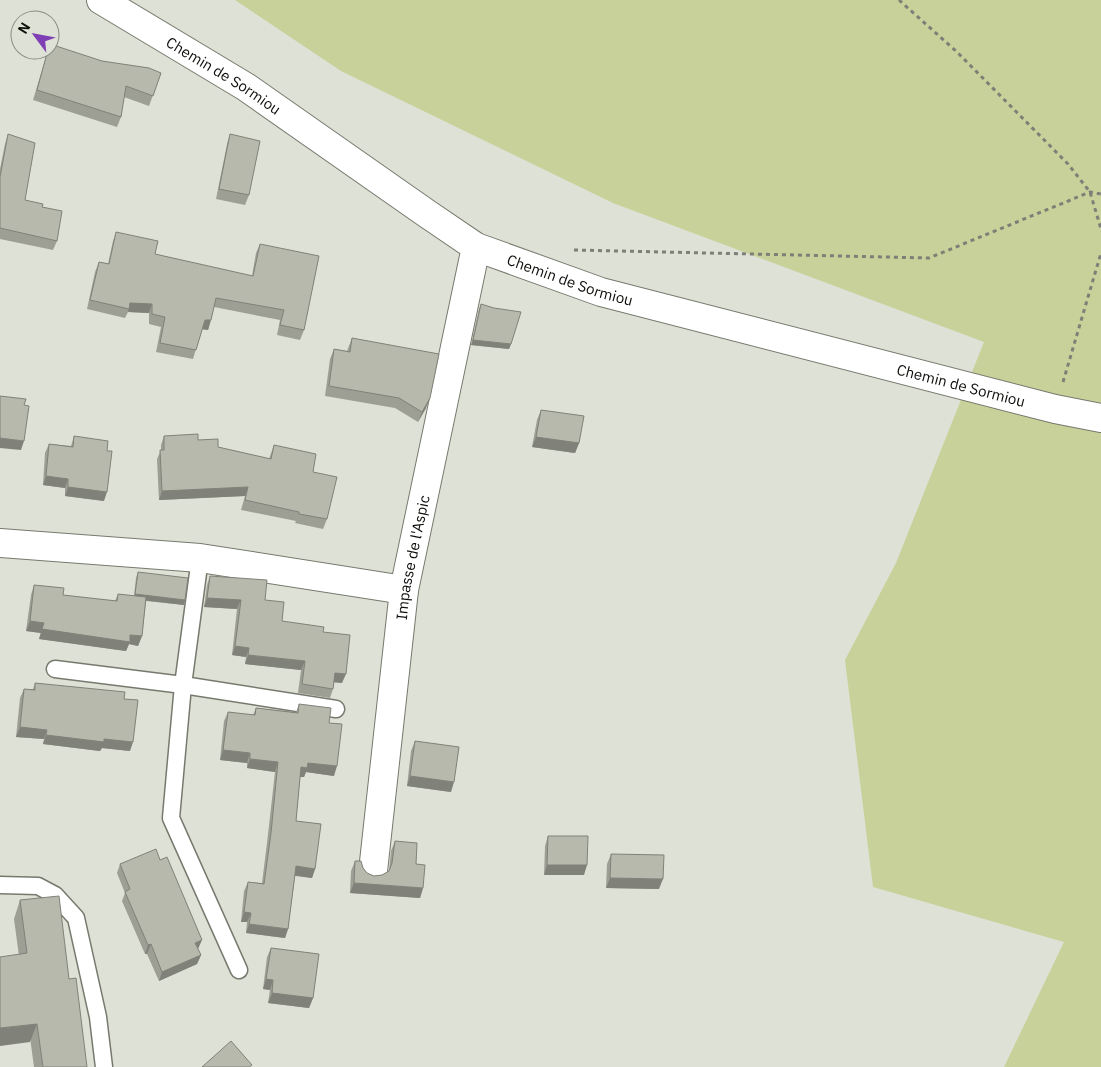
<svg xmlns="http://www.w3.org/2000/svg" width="1101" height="1067" viewBox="0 0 1101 1067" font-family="'IBM Plex Sans',sans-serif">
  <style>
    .green { fill: #c7d199 }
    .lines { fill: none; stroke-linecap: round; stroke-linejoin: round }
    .lane-casing { stroke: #77796e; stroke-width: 19 }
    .street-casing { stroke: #77796e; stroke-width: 30 }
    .path { stroke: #7e8077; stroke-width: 3; stroke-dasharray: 4 4; stroke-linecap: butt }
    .lane { stroke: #fff; stroke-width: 16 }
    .street { stroke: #fff; stroke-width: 28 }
    .wall { fill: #9d9f95 }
    .shaded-wall { fill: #808279 }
    .building { fill: #b7b9ad; stroke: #808279 }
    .labels { text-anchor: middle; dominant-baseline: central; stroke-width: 5; stroke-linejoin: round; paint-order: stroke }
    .street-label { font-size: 15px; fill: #0d0e0a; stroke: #dee1d5 }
  </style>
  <rect width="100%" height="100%" fill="#dee1d5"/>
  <!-- green -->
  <path class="green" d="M235,0H1101V1067H1004L1064,942L873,887L845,660L896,563L984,342L613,203L341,71Z"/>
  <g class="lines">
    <defs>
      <g id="lane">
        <path d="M200,558L183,685L171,818L239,970"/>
        <path d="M55,669L183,685L336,709"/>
        <path d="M0,885L38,886L55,895L76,918L98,1017L104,1067"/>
      </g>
      <g id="street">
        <path id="s1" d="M101,0L246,87L426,213L476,247L601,292L1055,409L1101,418"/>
        <path d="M0,543L200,558L404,590"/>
        <path id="s2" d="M373,871L404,590L476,247"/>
      </g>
    </defs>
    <!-- lane casing -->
    <use href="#lane" class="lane-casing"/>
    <!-- street casing -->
    <use href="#street" class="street-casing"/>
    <!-- path -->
    <g class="path">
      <path d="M899,0L957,52L1068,164L1090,192L1101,229"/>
      <path d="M574,250L929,258L1090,192L1101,194"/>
      <path d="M1063,382L1101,253"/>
    </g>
    <!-- lane -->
    <use href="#lane" class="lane"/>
    <!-- street -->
    <use href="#street" class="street"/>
  </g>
  <!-- wall -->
  <g class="wall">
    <path d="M48,50L161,73L149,106L124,97L121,117L117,127L33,100Z"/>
    <path d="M8,134L25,200L42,207L57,241L53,250L0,239V169L5,144Z"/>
    <path d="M230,134L249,195L245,205L216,199L227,144Z"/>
    <path d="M116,232L155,254L252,276L256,253L260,244L304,330L300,340L277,335L280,320L214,307L208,330L202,329L193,359L156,352L161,327L149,324V313L128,312L125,318L87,309L95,272L99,262L108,264L113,241Z"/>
    <path d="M481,304L511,344L509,349L471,345L479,309Z"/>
    <path d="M352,338L426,408L418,422L395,408L325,396L330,359L334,349L347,351Z"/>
    <path d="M541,410L579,443L575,453L532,447L537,420Z"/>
    <path d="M74,436L104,501L65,496V488L43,485L45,453L49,444L71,446Z"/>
    <path d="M164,436L198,440L218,447L269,459L274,445L313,472L327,519L323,529L295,523L296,521L241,510L245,496L159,500L157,459L161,450V445Z"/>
    <path d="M138,572L185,600L184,605L146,601L142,636L138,646L129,644L126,651L39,639L41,633L26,631L31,595L34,585L63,595L115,601L118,594L134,596L136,578Z"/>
    <path d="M210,576L265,600L282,621L323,632L342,683L334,682L333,689L330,698L298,693L301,670L245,664L246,657L232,655L237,609L204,607L207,585Z"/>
    <path d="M35,683L124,699L130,751L102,748L100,751L43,744L44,739L16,737L20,698L24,689H33Z"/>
    <path d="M299,704L329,723L334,776L306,772L304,777H300L296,821L315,869L312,878L295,876L288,929L285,938L246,933L247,922H241L244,891L248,882L262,883L267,843L275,772L247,768V763L220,760L224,721L228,712L253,715L256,708L296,712Z"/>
    <path d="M415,741L451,792L407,786L411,751Z"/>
    <path d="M548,836L584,875H544L545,846Z"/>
    <path d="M395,841L416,864L423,888L420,898L350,893L351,871L355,861L363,868L367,873L374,876L382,875L389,871L391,851Z"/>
    <path d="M611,854L659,889L606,888L607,864Z"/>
    <path d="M120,864L198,949L201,955L197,964L159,981L147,954H145L122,901L125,893L117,873Z"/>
    <path d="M20,900L69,979L87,1067H34L14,919Z"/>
    <path d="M271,948L313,998L309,1008L268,1003L270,990L263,989L267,957Z"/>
  </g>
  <!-- shaded-wall -->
  <g class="shaded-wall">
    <path d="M130,303L152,304L149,313L128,312Z"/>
    <path d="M205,320H211L208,330L201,329Z"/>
    <path d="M473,340L511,344L509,349L471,345Z"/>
    <path d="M430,398L426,408L418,422L422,412Z"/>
    <path d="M536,437L579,443L575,453L532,447Z"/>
    <path d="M0,438L24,441L21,450L0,448Z"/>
    <path d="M46,476L68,479L65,488L43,485Z"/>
    <path d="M68,487L107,492L104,501L65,496Z"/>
    <path d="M248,487L245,496L159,500L162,491Z"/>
    <path d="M135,594L185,600L184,605L133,599Z"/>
    <path d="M207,598L241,600L237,609L204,607Z"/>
    <path d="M30,621L44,623L41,633L26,631Z"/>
    <path d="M42,629L130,635L142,636L138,646L129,644L126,651L39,639Z"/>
    <path d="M235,646L249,648L246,657L232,655Z"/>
    <path d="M248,655L305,661L301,670L245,664Z"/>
    <path d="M335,673L346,674L342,683L331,682Z"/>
    <path d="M20,727L47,730L44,739L16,737Z"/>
    <path d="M46,735L104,739L133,742L130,751L102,748L100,751L43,744Z"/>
    <path d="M223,750L250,753L247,763L220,760Z"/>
    <path d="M250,759L278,762L275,772L247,768Z"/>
    <path d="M308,763L337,766L334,776L306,772L304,777H297L301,767Z"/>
    <path d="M410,776L454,782L451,792L407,786Z"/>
    <path d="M547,865H587L584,875H544Z"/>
    <path d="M296,866L315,869L312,878L292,875Z"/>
    <path d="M610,878L663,879L659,889L606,888Z"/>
    <path d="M354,883L423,888L420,898L350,893Z"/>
    <path d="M244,912L251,913L247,922H241Z"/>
    <path d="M249,924L288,929L285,938L246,933Z"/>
    <path d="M202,940L198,949L195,943Z"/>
    <path d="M151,944L147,954H145L148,945Z"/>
    <path d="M201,955L197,964L159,981L162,972Z"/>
    <path d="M266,979L273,980L270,990L263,989Z"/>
    <path d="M272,993L313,998L309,1008L268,1003Z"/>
    <path d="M37,1024L30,1042L0,1046V1028Z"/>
  </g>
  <!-- building -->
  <g class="building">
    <path d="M50,44L102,61L149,68L161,73L153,96L126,86L121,117L37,90L48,50H50Z"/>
    <path d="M8,134L35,143L25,200L43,204L42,207L62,211L57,241L0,228V177Z"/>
    <path d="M230,134L260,141L249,195L219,189Z"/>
    <path d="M116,232L158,241L155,254L253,276L260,244L319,256L304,330L280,325L284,310L216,298L211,320H205L196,350L160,343L165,317L152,314V304L130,303L129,309L90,300L99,262L109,264Z"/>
    <path d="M481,304L494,308L521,312L511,344L473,340Z"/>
    <path d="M352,338L439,354L430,398L422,412L399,398L329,386L334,349L350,352Z"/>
    <path d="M0,396L26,399L24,405L29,406L24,441L0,438Z"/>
    <path d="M541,410L584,416L579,443L536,437Z"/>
    <path d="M198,434V440L218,439V447L271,459L274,445L316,454L313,472L337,477L327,519L299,514V512L245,500L248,487L162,491L160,450H164V436Z"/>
    <path d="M74,436L108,441L107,451H112L107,492L68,487V479L46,476L49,444L73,447Z"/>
    <path d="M138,572L188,578L185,600L135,594Z"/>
    <path d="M210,576L267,580L265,600L284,602L282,621L324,627L323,632L350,635L346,674L335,673L333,689L302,684L305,661L248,655L249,648L235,646L241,600L207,598Z"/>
    <path d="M34,585L64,588L63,595L117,601L118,594L146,597L142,636L130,635V642L42,629L44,623L30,621Z"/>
    <path d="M35,683L125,692L124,699L138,700L133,742L104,739V742L46,735L47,730L20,727L24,689L35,690Z"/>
    <path d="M299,704L331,708L329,723L342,724L337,766L308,763L307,768L301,767L296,821L321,824L315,869L296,866L288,929L249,924L251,913L244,912L248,882L264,884L271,833L278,762L250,759V753L223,750L228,712L255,715L256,708L298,713Z"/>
    <path d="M415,741L459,747L454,782L410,776Z"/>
    <path d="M548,836H588L587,865H547Z"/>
    <path d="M395,841L417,843L416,864L425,865L423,888L354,883L355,861H361L363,868L367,873L374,876L382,875L389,871L392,863Z"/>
    <path d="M156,849L160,860L167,857L202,940L195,943L201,955L162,972L151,944L148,945L125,892L130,889L120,864Z"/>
    <path d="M611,854L664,855L663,879L610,878Z"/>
    <path d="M59,896L69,979L76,978L87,1067H43L37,1024L0,1028V957L27,953L20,900Z"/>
    <path d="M271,948L319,954L313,998L272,993L273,980L266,979Z"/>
    <path d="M231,1041L252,1065L249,1067H202Z"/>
  </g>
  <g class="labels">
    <!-- street labels -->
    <g class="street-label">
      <text stroke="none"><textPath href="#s1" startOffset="144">Chemin de Sormiou</textPath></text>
      <text stroke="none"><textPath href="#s1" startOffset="549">Chemin de Sormiou</textPath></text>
      <text stroke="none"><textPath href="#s1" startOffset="954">Chemin de Sormiou</textPath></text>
      <text stroke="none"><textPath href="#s2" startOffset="316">Impasse de l'Aspic</textPath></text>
    </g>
  </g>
  <!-- north arrow -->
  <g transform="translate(35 35) rotate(302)"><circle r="24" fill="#dee1d5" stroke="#8a8d84"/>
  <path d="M0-4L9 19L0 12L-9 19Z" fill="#7f3fb4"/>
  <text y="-8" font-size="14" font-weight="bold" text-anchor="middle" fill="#0d0e0a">N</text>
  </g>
</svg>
